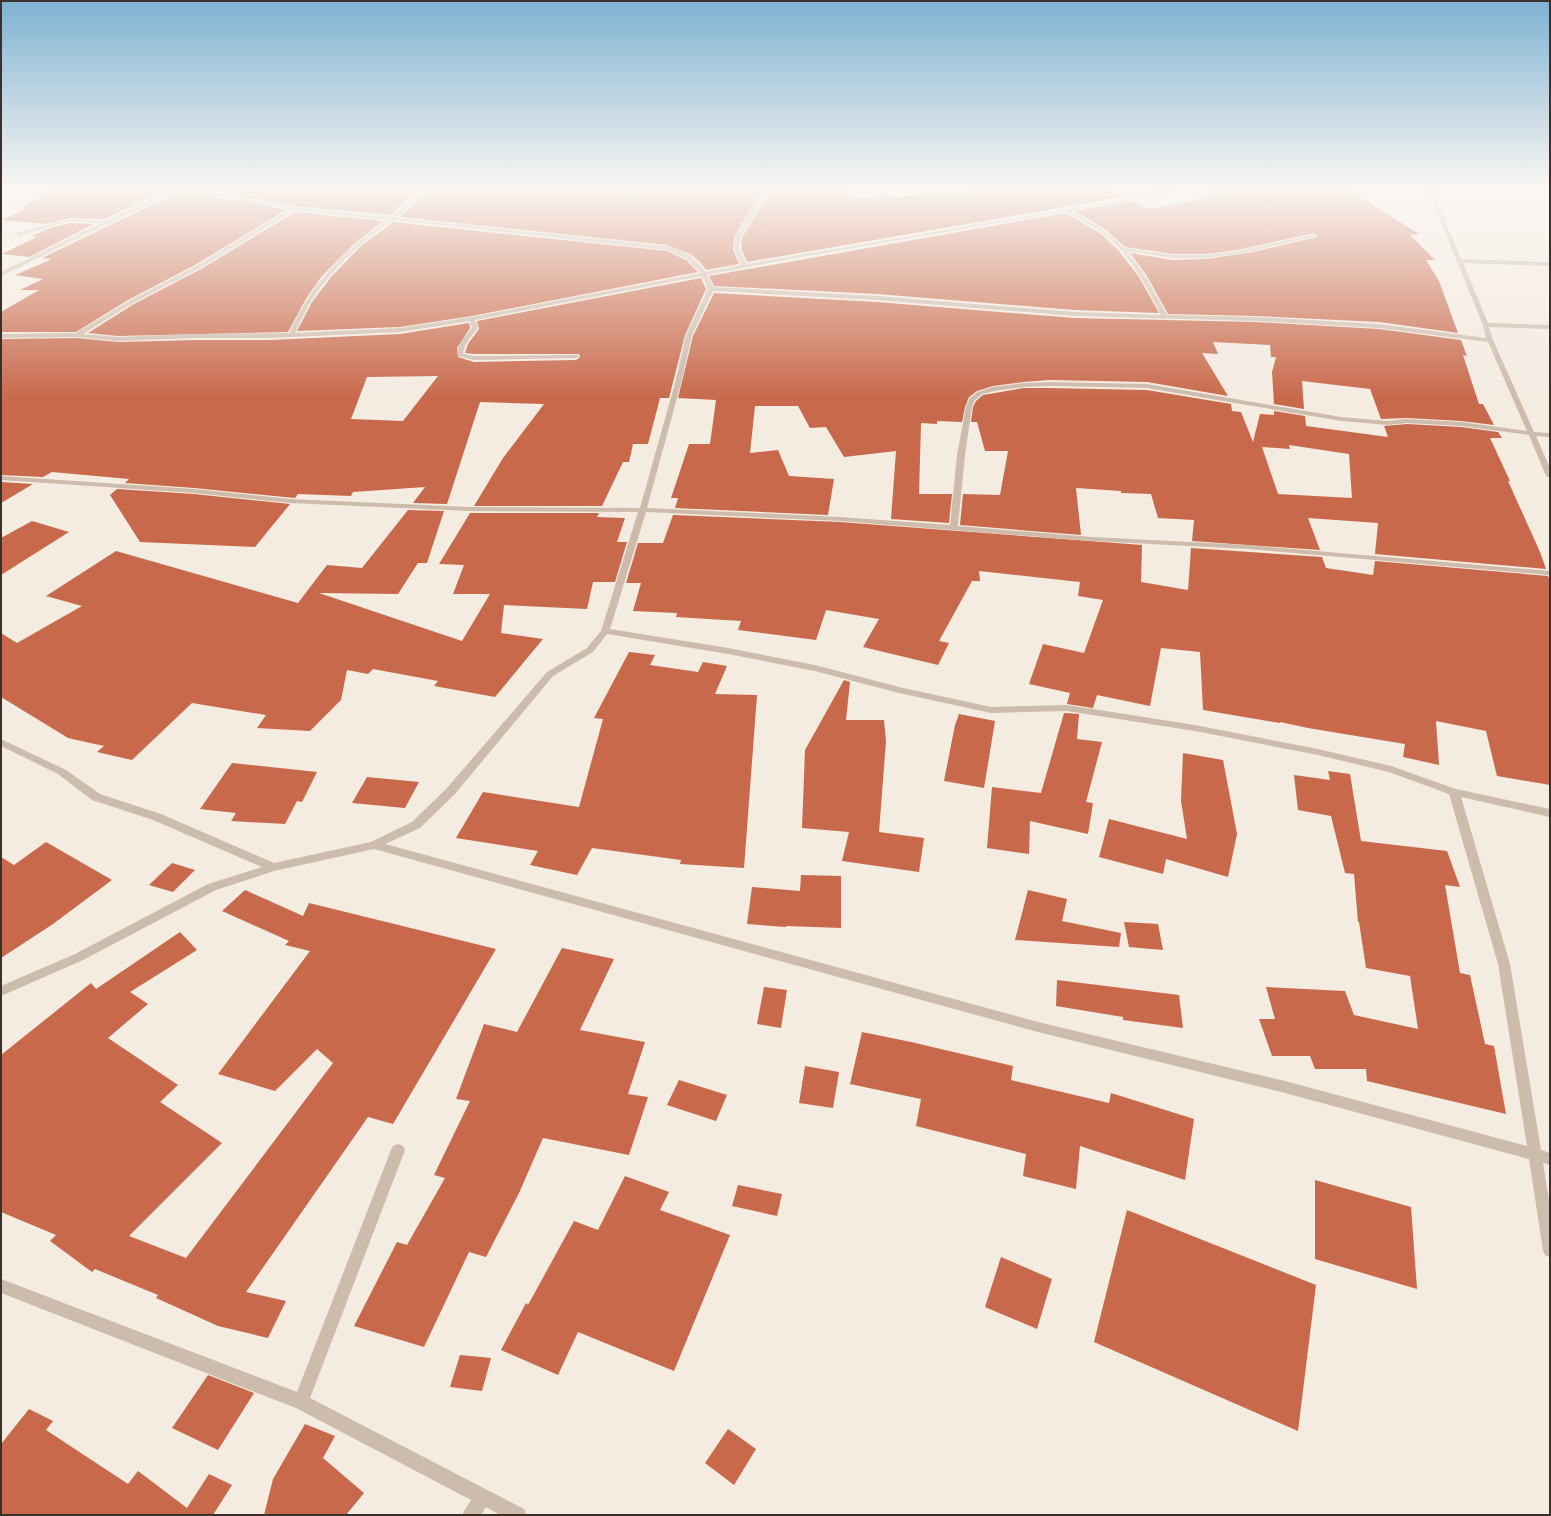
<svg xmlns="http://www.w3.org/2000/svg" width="1551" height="1516" viewBox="0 0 1551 1516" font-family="Arial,sans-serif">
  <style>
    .building { fill: #c8694b; fill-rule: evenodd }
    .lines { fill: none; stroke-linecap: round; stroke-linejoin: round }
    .minor { fill: #cdbbac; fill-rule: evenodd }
  </style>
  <rect width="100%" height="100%" fill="#f4ebe1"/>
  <!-- building -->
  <g class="building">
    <path d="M61,186H101L162,192L105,219L69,218L46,224L2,220L28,208H20Z"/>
    <path d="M213,186H424L390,215L294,206L207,190Z"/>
    <path d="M433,186H575L640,194L643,191L612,186H746L742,191L763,190L734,237L733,249L739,264L706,270L699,261L690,254L667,245L400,217Z"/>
    <path d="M967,186H1040L1050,191L1070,188L1074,190L1097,186L1123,197L747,262L741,248L742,238L771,190L847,188L848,199L976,192Z"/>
    <path d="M1205,186H1342L1419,234L1410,235L1435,260H1426L1439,281L1458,333L1379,322L1256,316L1168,314L1147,276L1130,253L1173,260L1206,259L1253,252L1317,237L1318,236L1314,233L1237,250L1206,254H1173L1125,247L1106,230L1075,211L1131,201L1149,209L1222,195Z"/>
    <path d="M180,193L253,202L286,210L195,265L128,300L76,332H1V312L39,290H20L43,279L15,275L52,259L42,258L174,194Z"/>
    <path d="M295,212L383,221L354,244L322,276L307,297L288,332L118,336L88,333L134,304L201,269Z"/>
    <path d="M1066,213L1101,234L1119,251L1139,277L1159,313L1075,310L877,294L714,286L709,276Z"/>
    <path d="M393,222L667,251L686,260L698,272L472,316L400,327L297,331L312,302L332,276L361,246Z"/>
    <path d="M69,223L94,224L29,257L2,254L37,237L32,236L47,229Z"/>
    <path d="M701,278L706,289L685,335L669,398H660L648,444H633L629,462H623L602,506H474L503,458L544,404L480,402L447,504L413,503L425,487L353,492L351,496L298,494L295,498L194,488L125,483L129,479L52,472L43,477L1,475V339L77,338L118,342L197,340H270L400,334L469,323L470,328L457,348L458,357L474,362L576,360L580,357L579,354H474L465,353L468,344L479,329L477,321ZM438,376L403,421L351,419L367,377Z"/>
    <path d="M714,293L877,302L1075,318L1256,322L1379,329L1461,340L1467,356L1463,355L1479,404H1483L1494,425L1461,421L1407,418L1381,419L1370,389L1302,381L1304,409L1274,404L1272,372L1276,357H1271L1270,345L1213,342L1218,354L1202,353L1228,396L1147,382L1050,380L1023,382L993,386L977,391L969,397L965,407L962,422L937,421V424L921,423L919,494H952L949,523L891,519L896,451L844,457L826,427L810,428L798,406H755L750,453L778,450L789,476L834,479L828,515L675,508L678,498H671L689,444H710L716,400L678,398L693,336Z"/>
    <path d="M1023,388H1050L1147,390L1231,404L1232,411L1241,412L1253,442L1260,414L1274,415V411L1305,416L1306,426L1388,437L1384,426L1407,424L1461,427L1498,432L1502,438H1490L1510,481H1508L1540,552L1546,569L1375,554L1378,523L1308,518L1320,550L1192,541L1194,520L1158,518L1151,494L1121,493V491L1076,488L1081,535L960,525L963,494L1000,495L1008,451H985L977,422H971L973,407L976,401L983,395ZM1289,445L1349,454L1352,498L1278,494L1262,447L1290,449Z"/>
    <path d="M1,482L33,484L1,503Z"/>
    <path d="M117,489L194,494L290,504L255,547L140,542L110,495Z"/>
    <path d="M408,510L444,511L427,563H418L398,594L319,593L462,641L490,594H453L464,565L439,564L470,513H599L597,517L625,518L617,542H627L615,582H593L587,609L504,605L501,633L543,639L495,697L434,686L438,681L373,669L368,674L347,670L341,700L310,731L257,728L266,715L192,703L132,760L97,752L104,746L68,738L1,697V633L17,643L82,606L46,596L116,551L298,603L327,565L362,568Z"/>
    <path d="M673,515L840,522L1142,545L1141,582L1188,590L1191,548L1322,557L1326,568L1373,575L1375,561L1548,576L1550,582V785L1497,776L1486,731L1436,721L1439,765L1403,757L1405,744L1308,728L1280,722V723L1203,710L1200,652L1161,648L1150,706L1097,695L1093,708L1067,704L1070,693L1029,684L1043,644L1084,653L1103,600L1078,596L1080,582L979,571L980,581H972L939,641L949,643L938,665L863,647L879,619L826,610L816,640L738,630L741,621L676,617L677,613L633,611L641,583H626L638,543H663Z"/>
    <path d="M32,521L69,532L1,575V538Z"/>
    <path d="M629,652L655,655L650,665L698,672L703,662L727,666L715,694L757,695L744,868L680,864L681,860L592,848L577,875L530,865L538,851L456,838L483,792L579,807L603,719L594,718Z"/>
    <path d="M844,680L850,682L846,720H884L886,741L879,832L924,838L919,872L842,861L849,832L802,828L805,750Z"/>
    <path d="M1064,713L1079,714L1077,739L1102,742L1086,802L1093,803L1088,834L1030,821L1029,854L987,848L992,787L1041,793Z"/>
    <path d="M959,714L995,721L984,788L944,781L955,725Z"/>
    <path d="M1183,753L1223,760L1237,834L1228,877L1166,859L1163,874L1099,857L1109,819L1187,839L1181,801Z"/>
    <path d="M232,763L317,772L302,802L297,801L285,824L231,821L236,813L200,809Z"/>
    <path d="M1328,771L1350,774L1361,841L1447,851L1460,887L1445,885L1460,973L1470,975L1485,1044L1494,1046L1506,1114L1367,1081L1366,1069H1315L1310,1056H1272L1259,1019H1275L1266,987L1345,991L1354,1015L1418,1029L1410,976L1366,968L1359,922H1358L1354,874L1345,873L1331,816L1298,810L1294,775L1330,780Z"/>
    <path d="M367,777L419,782L405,808L352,803Z"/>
    <path d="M46,842L112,880L53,924L1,958V857L14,865Z"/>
    <path d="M172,863L195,870L173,892L149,885Z"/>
    <path d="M801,875L841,876V928L786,926V927L747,924L752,887L800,891Z"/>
    <path d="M245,890L303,916L309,903L496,949L393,1124L368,1117L246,1292L286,1301L268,1338L218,1326L156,1298L158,1295L95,1269L92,1272L50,1241L56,1235L1,1212V1055L91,983L96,989L180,932L197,950L130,992L148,1004L108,1038L178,1085L160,1102L222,1143L129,1236L186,1258L333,1063L317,1049L275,1091L218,1074L310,951L285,945L289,941L222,911Z"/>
    <path d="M1028,890L1067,899L1062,921L1121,933L1119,947L1015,940Z"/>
    <path d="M1124,922L1158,924L1163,950L1129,947Z"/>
    <path d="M562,948L614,959L580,1030L645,1042L628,1094L648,1097L629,1155L543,1138L519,1193L486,1257L469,1252L424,1347L354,1326L397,1242L407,1245L445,1178L434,1175L470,1101L456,1099L484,1024L517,1032Z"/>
    <path d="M1057,980L1179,995L1183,1028L1123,1020V1017L1056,1006Z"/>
    <path d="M764,987L787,990L781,1028L757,1024Z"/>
    <path d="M862,1032L911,1042L1013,1066L1011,1080L1109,1103L1111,1093L1194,1119L1185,1180L1080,1146L1076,1189L1023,1176L1026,1154L916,1126L921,1099L850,1084Z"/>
    <path d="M805,1066L839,1072L833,1108L799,1103Z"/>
    <path d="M679,1080L727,1095L716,1121L667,1105Z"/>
    <path d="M625,1176L669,1192L660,1210L730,1235L674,1371L578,1332L558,1375L501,1350L526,1303L528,1305L574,1221L598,1230Z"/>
    <path d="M1315,1180L1411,1207L1417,1289L1315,1259Z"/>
    <path d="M738,1185L782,1194L777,1216L732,1206Z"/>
    <path d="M1127,1210L1316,1285L1298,1431L1094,1342Z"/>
    <path d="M1001,1257L1052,1279L1037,1329L985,1307Z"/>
    <path d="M460,1355L491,1358L482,1391L450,1387Z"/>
    <path d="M208,1375L254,1393L218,1450L172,1428Z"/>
    <path d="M29,1409L53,1421L46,1430L128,1484L138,1471L187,1508L209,1474L232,1485L213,1515H1V1444Z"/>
    <path d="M305,1424L335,1436L323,1458L364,1493L346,1515H264L273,1479Z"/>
    <path d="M728,1429L756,1449L734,1485L705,1463Z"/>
  </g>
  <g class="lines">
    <!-- minor -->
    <g class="minor">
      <path d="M146,186C196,186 245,199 294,207C326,211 359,214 391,217L427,186H432L396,218L667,246C684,251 696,257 705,272L741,265L734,248L735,237L767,186H772L741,237L739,248L746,264L1114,201L1181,186H1192L1114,203L1071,210L1105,231L1124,248L1173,255H1206L1237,251L1314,234L1317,236L1253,251L1206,258H1173L1127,251L1146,277L1167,315L1256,317L1379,324L1486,338L1483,325L1426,186H1431L1461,259L1550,262V266L1463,263L1488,323L1550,325V329L1489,327L1493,340L1534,432L1550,433V437L1536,436L1550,468V478L1546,476L1529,435L1461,426L1407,423L1388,425L1341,421L1147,388L1050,386L1023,387L994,391L982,394L975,400L972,407L965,455L958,526L1092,537L1248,545L1550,571V575L1248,549L1092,541L840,521L646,512L610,629L728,648L815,665L899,687L991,707L1067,705L1195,725L1318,749L1391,766L1456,789L1550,809V817L1461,797L1510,964L1541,1150L1550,1153V1165L1543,1163L1550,1206V1257L1545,1255L1543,1250L1529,1159L1285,1093L1038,1032L374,849L274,871L216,890L83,960L1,996V986L75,954L208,884L262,867L153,820L92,800L58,774L1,746V739L66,770L100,794L161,814L274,863L371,842L412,822L447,788L547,672L587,648L601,631L638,512L469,511L290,503L194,493L1,480V476L194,489L290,499L469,507L640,508L675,383L686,335L708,289L702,276L475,320L478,328C472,336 464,343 463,354L474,356L578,355V357L576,358L474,360L458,356C455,346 466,336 472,328L470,321L400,332L270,338H197L118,341L77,337L1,338V334L76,333L129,301L196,266L290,209L253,201L176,191L1,276V272L100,223L69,221L19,236L17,235V233L69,219L105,221L170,190ZM295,210L387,220C362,236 324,272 308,298C301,309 295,321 289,333L197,334L118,337L83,334L133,303L200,268ZM1066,211C1082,220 1099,229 1113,242C1134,262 1148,289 1161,315L1075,312L877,296L713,287L707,275L774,262ZM393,220L667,250L687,259L701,273L472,317L400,328L295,333C301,321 306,308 314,297C334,267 363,240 393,220ZM713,291L877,300L1075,316L1256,321L1379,328L1488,342L1527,431L1461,422L1407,419L1388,421L1341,417L1147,384L1050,382L1023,383L993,387L978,392L970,398L966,407L957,455L950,525L840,517L647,508L681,383L692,335ZM607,634L728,654L815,671L899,693L991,713L1067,711L1195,731L1318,755L1389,772L1449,794L1498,964L1527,1146L1285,1081L1038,1022L385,844L420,828L455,794L553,676L593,652Z"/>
      <path d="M576,186H597L642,192L640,193Z"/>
      <path d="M398,1144L403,1146L405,1150L310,1398L524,1509L527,1515H500L486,1507L481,1515H462L471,1500L296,1408L1,1293V1279L297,1392L391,1150L393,1146Z"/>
    </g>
  </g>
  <!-- sky -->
  <linearGradient id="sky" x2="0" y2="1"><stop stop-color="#7eb2d2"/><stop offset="0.47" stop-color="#faf6f2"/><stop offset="1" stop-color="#faf6f2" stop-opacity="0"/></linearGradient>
  <rect width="1551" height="399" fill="url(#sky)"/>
  <!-- border -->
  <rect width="1551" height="1516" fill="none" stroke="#3b302b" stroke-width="4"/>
</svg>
